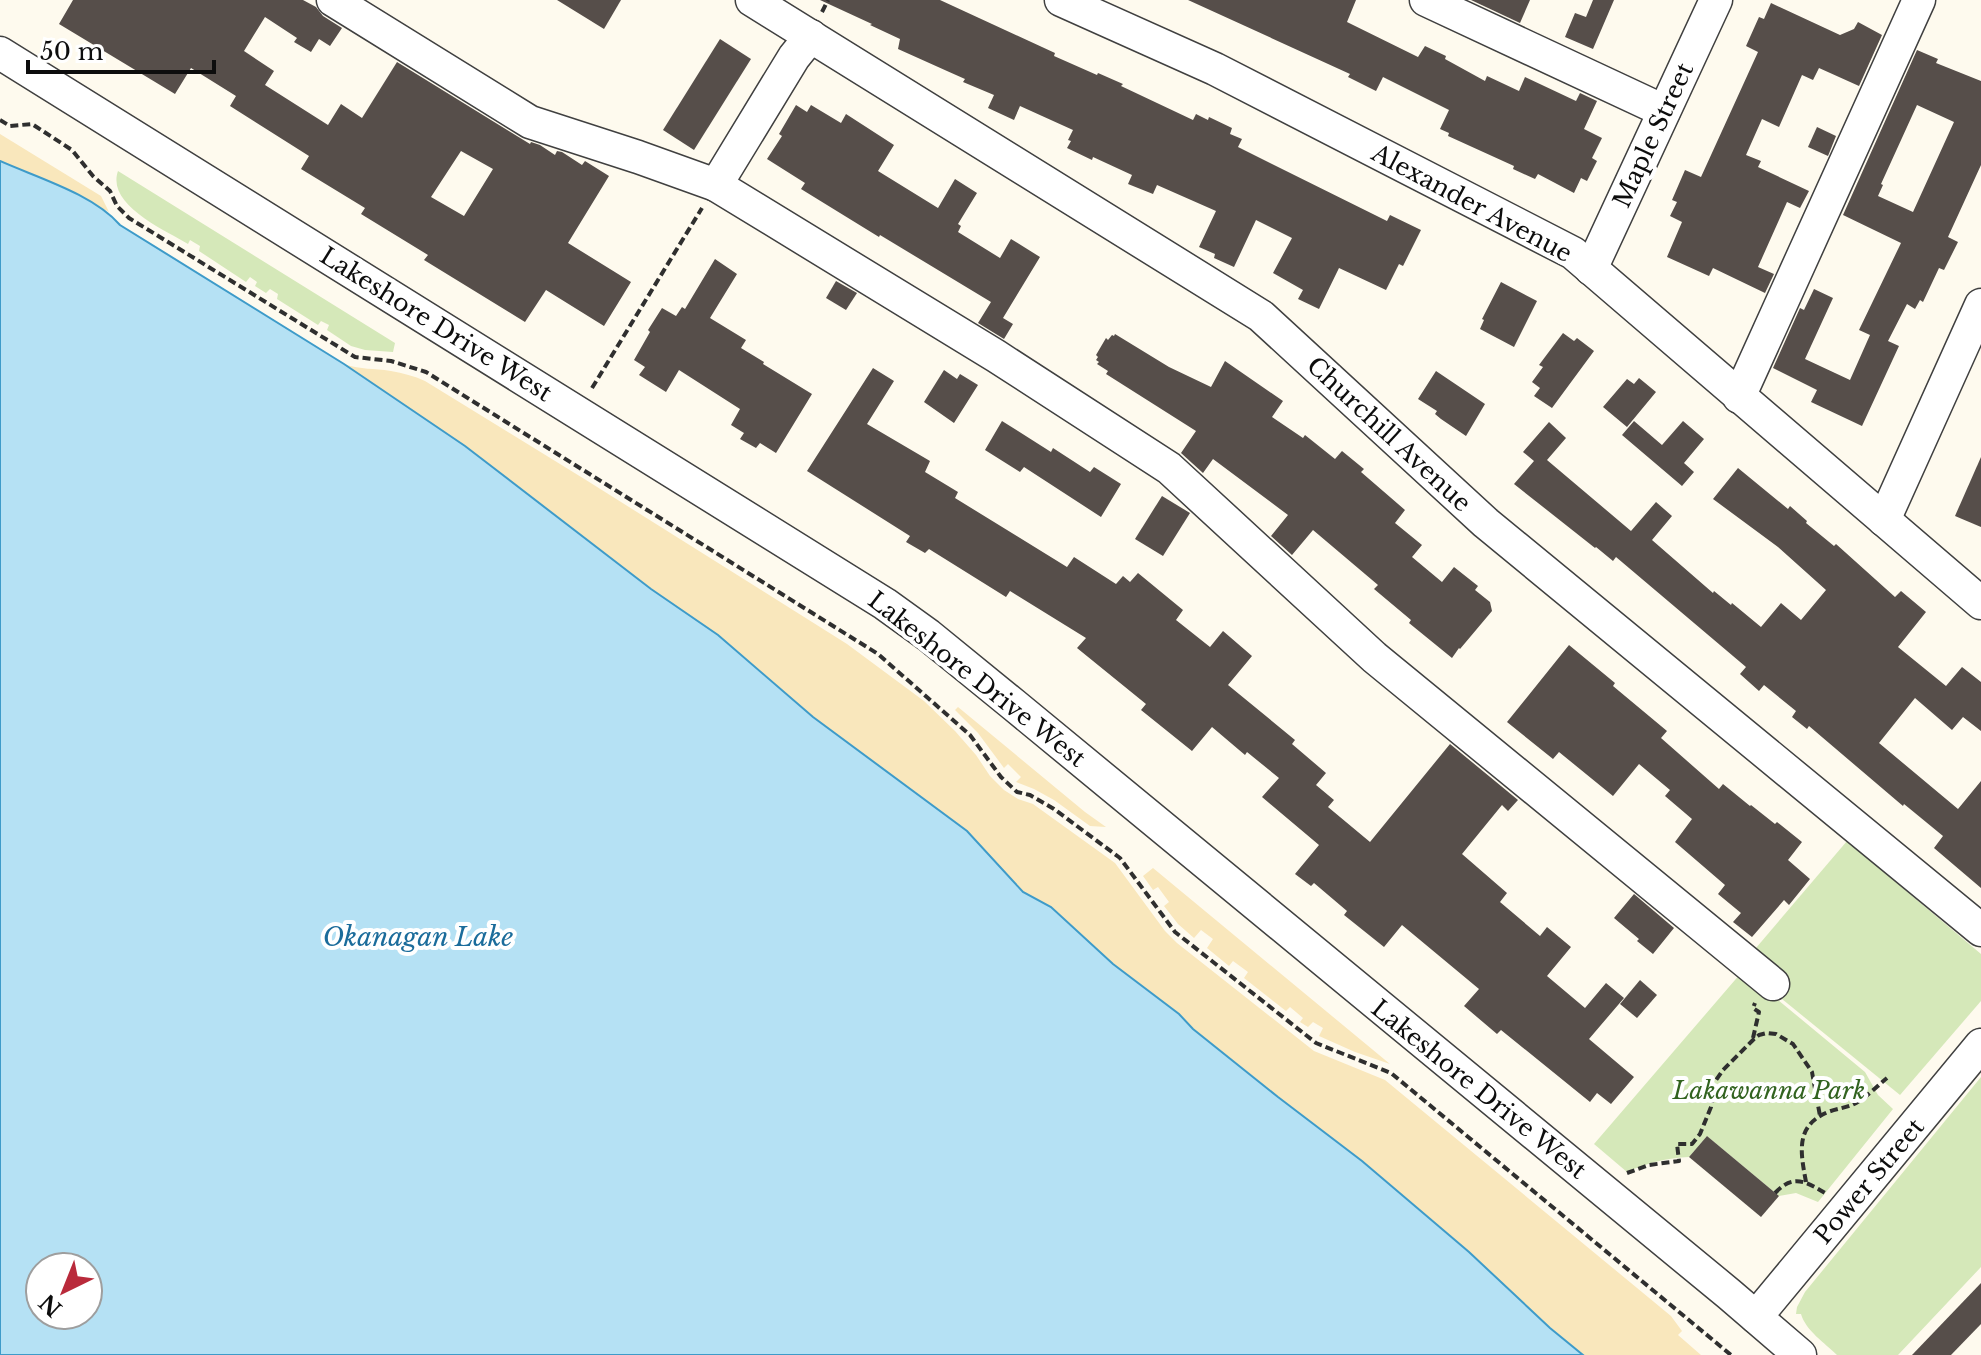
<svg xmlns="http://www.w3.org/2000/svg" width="1981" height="1355" viewBox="0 0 1981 1355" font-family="'Libre Baskerville',serif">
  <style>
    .green { fill: #d5e8b9 }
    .sand { fill: #f9e7bc }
    .water { fill: #b5e1f4; stroke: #3e9bc9; stroke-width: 2; fill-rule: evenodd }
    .building { fill: #564e4a; fill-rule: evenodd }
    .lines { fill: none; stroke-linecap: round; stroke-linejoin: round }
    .minor-casing { stroke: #404040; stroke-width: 35 }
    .path { stroke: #2f2f2f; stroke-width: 4; stroke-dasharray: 8 4; stroke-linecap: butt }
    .minor { stroke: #fff; stroke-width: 32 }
    .labels { text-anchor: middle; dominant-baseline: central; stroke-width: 8; stroke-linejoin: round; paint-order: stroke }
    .street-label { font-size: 24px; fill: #0d0d0d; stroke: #fff }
    .park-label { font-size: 24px; font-style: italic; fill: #326320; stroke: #fff }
    .water-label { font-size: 26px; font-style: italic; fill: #1b6c9b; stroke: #fff }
  </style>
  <rect width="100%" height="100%" fill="#fefaee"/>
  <!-- green -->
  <g class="green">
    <path d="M118,171L395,343L393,352L365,350L351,346L327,330L329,325L321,321L318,325L277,299L278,294L270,289L266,293L255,286L257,282L250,277L246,282L199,251L200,246L190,240L188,244C165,230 106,205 118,171Z"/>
    <path d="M1847,841L1981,954V1001L1900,1095L1750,973V955Z"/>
    <path d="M1741,973L1766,990L1865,1072L1878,1095L1893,1109L1818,1202L1796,1193L1779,1196L1707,1136L1689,1157C1667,1158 1647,1163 1627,1172L1594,1144Z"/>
    <path d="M1981,1077V1267L1898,1355H1837C1825,1343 1806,1331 1801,1314H1796L1797,1307L1805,1292Z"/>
  </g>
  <!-- sand -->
  <g class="sand">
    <path d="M0,134L101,196L109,212L71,192L0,161Z"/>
    <path d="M344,364C362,370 373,368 391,371C403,373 414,376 425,381L586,480L847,644L924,701L955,731L976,755L990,776L1004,790L1018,799L1033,804L1115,863L1165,931L1177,943L1314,1051L1385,1080L1671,1316L1682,1331L1678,1335L1701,1355H1583L1253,1076L1193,1029L1179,1014L1113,964L1051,907L1023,892L967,831L813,717L718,635L651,589L465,446Z"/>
    <path d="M958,707L1085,812L1106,827L1090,826L1054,800L1034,789L1016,782L1021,777L1008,764L1004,768L978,733L955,710Z"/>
    <path d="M1153,868L1390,1064L1355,1052L1319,1036L1323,1028L1313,1022L1308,1027L1300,1022L1303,1018L1290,1007L1286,1011L1244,978L1248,972L1233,961L1229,966L1207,948L1213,939L1201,930L1194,938L1178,924L1164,906L1169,902L1158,887L1153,890L1143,876Z"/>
  </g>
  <!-- water -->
  <path class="water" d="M0,161C38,178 93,194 120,225L344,364L465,446L651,589L718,635L813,717L967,831L1023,892L1051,907L1113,964L1179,1014L1193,1029L1278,1097L1362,1161L1469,1252L1550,1328L1583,1355H0ZM40,1267H88V1315H40Z"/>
  <!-- building -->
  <g class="building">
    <path d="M73,0H303L316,7L323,16L342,28L330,46L319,39L311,52L294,42L297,38L265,17L244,51L274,71L265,85L328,125L341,104L362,118L397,62L530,144L531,142L540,145L555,155L557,151L562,152L582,165L585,161L609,176L568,243L631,282L604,326L546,290L525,322L424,260L428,255L361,214L365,208L301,169L309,156L230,106L236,96L191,68L175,94L59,24ZM461,151L493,169L464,216L431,197Z"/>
    <path d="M557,0H621L604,29Z"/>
    <path d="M820,0H940L1055,53L1054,56L1097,75L1098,73L1123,84L1121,86L1193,120L1196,114L1208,120L1209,117L1232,128L1230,134L1242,139L1238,147L1387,221L1390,215L1421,230L1403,266L1399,264L1386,290L1339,268L1319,309L1298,299L1303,290L1273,273L1292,238L1256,220L1234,267L1214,258L1215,254L1199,247L1216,211L1157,185L1153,194L1128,184L1132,175L1093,157L1092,160L1067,148L1071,141L1068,140L1073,130L1020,106L1014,120L988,108L994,95L963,82L965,79L947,71L898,49L900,39L870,25L872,24Z"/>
    <path d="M1188,0H1356L1347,22L1418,57L1425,46L1446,56L1445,59L1485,81L1487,76L1519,91L1525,77L1576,101L1580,93L1597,101L1584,129L1602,138L1592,158L1597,161L1587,181L1581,178L1574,193L1538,174L1535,179L1513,169L1514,166L1448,136L1449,133L1440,129L1449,110L1383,77L1376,91L1348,77L1350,74Z"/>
    <path d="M1471,0H1530L1520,23Z"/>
    <path d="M1593,0H1614L1593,49L1565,37L1575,13L1586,17Z"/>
    <path d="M1771,3L1840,35L1854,29L1858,22L1882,35L1859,86L1819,68L1813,80L1802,75L1779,127L1762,119L1746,155L1761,161L1758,167L1809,191L1800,208L1787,202L1758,267L1774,274L1765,293L1713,268L1709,276L1667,257L1682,222L1670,216L1677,202L1672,200L1685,170L1701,177L1758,52L1746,46L1759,17L1764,19Z"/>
    <path d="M720,39L751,59L694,150L663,130Z"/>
    <path d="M1917,50L1938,59L1936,63L1981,81V165L1948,237L1958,242L1944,270L1939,268L1923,302L1920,300L1915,309L1907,304L1888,341L1899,346L1862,426L1811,402L1817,390L1773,368L1800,308L1804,310L1814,289L1833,298L1805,359L1850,380L1870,335L1859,330L1901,243L1843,215ZM1917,105L1954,122L1913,212L1878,196L1883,185L1881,184Z"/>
    <path d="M796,105L807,112L811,105L841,123L846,114L894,145L878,171L938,208L955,179L977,193L958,224L961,226L958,232L1000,258L1011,239L1040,257L1003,318L1013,324L1004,339L978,323L991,302L880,235L879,237L801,189L805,183L767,159L782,136L779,134Z"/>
    <path d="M1817,127L1836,136L1828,156L1808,147Z"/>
    <path d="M715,259L737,274L710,318L746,340L741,348L764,362L763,364L812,394L776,453L760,443L756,448L740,439L744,433L731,425L740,409L679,370L666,392L639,375L645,367L634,360L650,332L648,330L662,308L676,316L682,307L685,309Z"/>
    <path d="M836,281L857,293L846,310L826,298Z"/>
    <path d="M1501,282L1537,301L1514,347L1480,329L1484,320L1482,319Z"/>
    <path d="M1563,333L1574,341L1577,338L1594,351L1552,408L1534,396L1540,388L1532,382L1543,367L1539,365Z"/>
    <path d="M1115,334L1169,367L1211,387L1225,361L1283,401L1272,417L1303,438L1305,435L1335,459L1342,451L1364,469L1361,472L1405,510L1395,523L1422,545L1412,557L1442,582L1454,567L1478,586L1475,590L1490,602L1492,611L1460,649L1459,648L1452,658L1409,623L1411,620L1374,589L1378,585L1313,530L1292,555L1271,536L1288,515L1213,459L1203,473L1181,453L1196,431L1106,374L1108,371L1097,364L1099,362L1096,360L1098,357L1096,355L1106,338L1108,340L1112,335L1114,336Z"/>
    <path d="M873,368L894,381L867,424L930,461L925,472L958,492L955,498L1067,567L1074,557L1116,584L1123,576L1130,582L1138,573L1183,610L1176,620L1210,647L1223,631L1252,656L1228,685L1295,740L1292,744L1326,773L1316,785L1334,800L1328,807L1370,842L1450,744L1518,800L1508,811L1502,805L1462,854L1507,893L1500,902L1540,936L1547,927L1571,947L1547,976L1585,1008L1606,983L1624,998L1589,1039L1634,1077L1611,1104L1597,1093L1590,1102L1501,1030L1497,1034L1464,1006L1479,989L1402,925L1384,947L1344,915L1347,911L1314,883L1311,886L1295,874L1319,845L1262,797L1279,778L1247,752L1245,755L1212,727L1192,751L1141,710L1146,704L1077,648L1086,638L1010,591L1006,597L929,549L925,553L906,542L910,536L807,471Z"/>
    <path d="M944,370L957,379L960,374L978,385L954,423L924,402Z"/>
    <path d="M1436,371L1485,404L1466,436L1441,419L1435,414L1437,411L1418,399Z"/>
    <path d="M1639,378L1656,392L1627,427L1603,407L1627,379L1634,384Z"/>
    <path d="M1002,421L1051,452L1053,448L1090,472L1094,467L1121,484L1101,517L1024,467L1020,472L985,450Z"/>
    <path d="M1634,421L1662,445L1683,421L1704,439L1684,463L1694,472L1682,486L1622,435Z"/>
    <path d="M1549,422L1566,438L1547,460L1631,531L1656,502L1672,516L1652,540L1713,593L1714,591L1731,605L1732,603L1761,627L1781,603L1801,620L1826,590L1778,547L1713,499L1738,468L1788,509L1790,506L1807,521L1806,523L1834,546L1836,544L1895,597L1901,591L1926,612L1898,647L1946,686L1962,667L1981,682V731L1963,717L1952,730L1915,698L1879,743L1958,809L1981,781V888L1934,848L1943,836L1904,804L1903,806L1809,726L1807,729L1792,717L1796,711L1764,685L1759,691L1740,674L1746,667L1616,557L1613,561L1596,547L1595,548L1514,484L1534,461L1523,452Z"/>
    <path d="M1981,457V527L1955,516Z"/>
    <path d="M1162,496L1190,513L1163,556L1135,539Z"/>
    <path d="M1569,645L1615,683L1613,686L1667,731L1661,738L1719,789L1723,784L1750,806L1751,805L1775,824L1777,822L1802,842L1788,860L1810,879L1789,905L1784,900L1752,937L1733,922L1741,913L1718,894L1725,885L1675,842L1692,819L1665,796L1670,790L1639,764L1613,796L1559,752L1553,759L1507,722Z"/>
    <path d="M1634,894L1674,928L1653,954L1637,941L1639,939L1614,918Z"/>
    <path d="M1640,980L1657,995L1637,1018L1620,1004Z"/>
    <path d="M1707,1136L1779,1196L1761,1217L1689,1157Z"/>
    <path d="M1981,1283V1324L1951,1355H1912Z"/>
  </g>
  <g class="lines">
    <defs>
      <g id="minor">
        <path d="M333,0L530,122L638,157L716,185"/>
        <path d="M752,0L1261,316L1486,523L1981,930"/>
        <path d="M1061,0L1215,69L1573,253L1981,603"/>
        <path d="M1426,0L1664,111"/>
        <path d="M811,36L794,57L716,185L996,356L1169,468L1374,657L1773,984"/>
        <path d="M0,53L885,604L928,635L1014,705L1729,1294L1800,1355"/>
        <path d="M1591,269L1716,0"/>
        <path d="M1739,397L1919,0"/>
        <path d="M1884,520L1981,305"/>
        <path d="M1756,1317L1981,1045"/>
      </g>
    </defs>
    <!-- minor casing -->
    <use href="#minor" class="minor-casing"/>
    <!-- path -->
    <g class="path">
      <path d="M822,12L828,0"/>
      <path d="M0,120L10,126L32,124L72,150L93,176L110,191L117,206L129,218L355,357L391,361L426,372L878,654L970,735L1001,777L1017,792L1030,795L1054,809L1120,858L1175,932L1316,1043L1391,1073L1731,1355"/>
      <path d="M592,388L702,208"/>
      <path d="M1753,1038L1759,1012L1753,1008L1755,1003"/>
      <path d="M1714,1098L1738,1099"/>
      <path d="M1627,1173L1649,1165L1679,1161L1677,1144H1692L1700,1134L1711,1107L1714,1083L1723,1070L1753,1040L1759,1035L1767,1033L1776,1034L1793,1044L1812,1072L1820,1116"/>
      <path d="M1806,1182C1801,1154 1794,1126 1828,1112C1836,1109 1844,1108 1852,1105C1865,1099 1876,1087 1887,1078"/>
      <path d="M1775,1193C1793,1174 1805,1181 1825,1193"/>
    </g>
    <!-- minor -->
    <use href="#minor" class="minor"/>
  </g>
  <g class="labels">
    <!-- street labels -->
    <g class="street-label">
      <text transform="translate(1653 135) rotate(-65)">Maple Street</text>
      <text transform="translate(1472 203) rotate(28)">Alexander Avenue</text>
      <text transform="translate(436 324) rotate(32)">Lakeshore Drive West</text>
      <text transform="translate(1389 434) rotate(43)">Churchill Avenue</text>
      <text transform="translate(977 679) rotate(38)">Lakeshore Drive West</text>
      <text transform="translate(1479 1089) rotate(39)">Lakeshore Drive West</text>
      <text transform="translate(1869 1181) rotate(-50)">Power Street</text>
    </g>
    <!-- park labels -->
    <g class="park-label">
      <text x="1769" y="1090">Lakawanna Park</text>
    </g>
    <!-- water labels -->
    <g class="water-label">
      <text x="418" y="937">Okanagan Lake</text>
    </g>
  </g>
  <!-- north arrow -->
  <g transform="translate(64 1291) rotate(223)"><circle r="38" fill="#ffffff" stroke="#9e9e9e" stroke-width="2"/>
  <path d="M0-6L14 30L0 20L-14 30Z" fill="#b92a3b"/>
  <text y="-12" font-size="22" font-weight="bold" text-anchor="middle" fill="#0d0d0d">N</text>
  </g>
  <!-- scale -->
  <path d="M28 60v12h186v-12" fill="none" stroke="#0d0d0d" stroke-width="4"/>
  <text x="40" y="60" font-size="24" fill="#0d0d0d" stroke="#ffffff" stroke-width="6" paint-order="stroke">50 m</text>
</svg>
